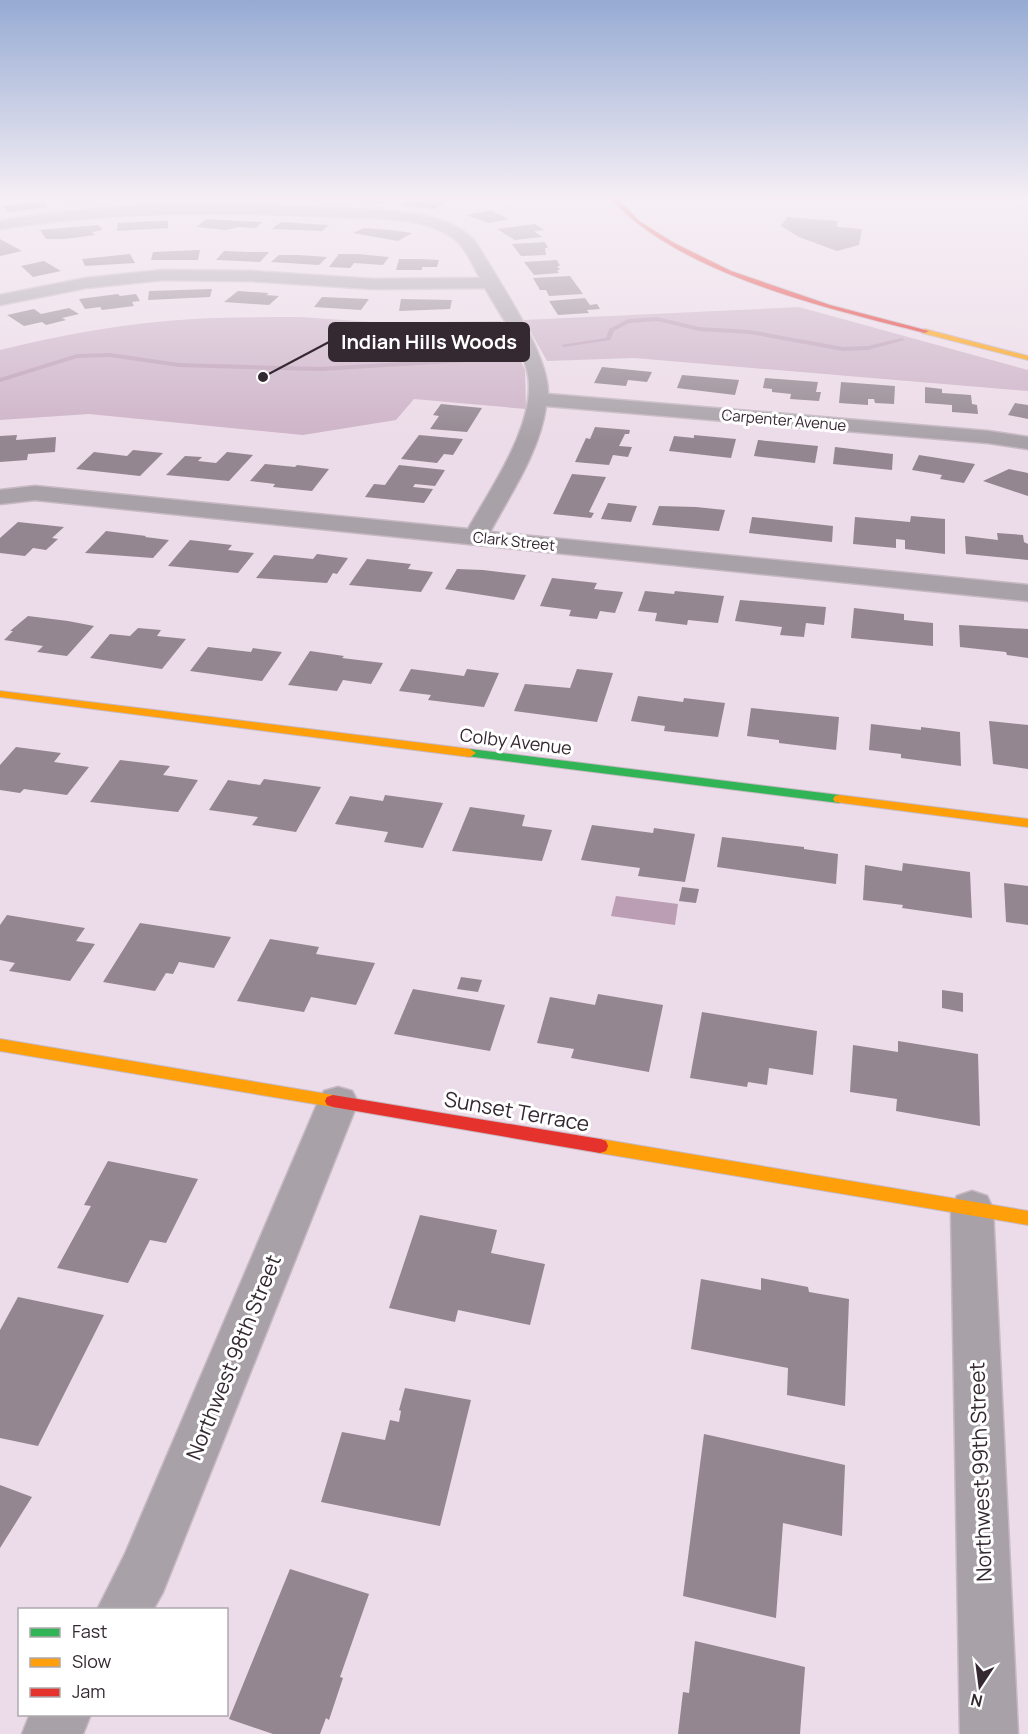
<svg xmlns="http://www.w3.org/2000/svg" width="1028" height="1734" viewBox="0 0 1028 1734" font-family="Manrope,sans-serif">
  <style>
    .forest { fill: #cdb3c7 }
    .water { fill: #bb9eb4 }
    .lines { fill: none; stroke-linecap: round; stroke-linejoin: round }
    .stream { fill: #bb9eb4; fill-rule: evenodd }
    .building { fill: #938690 }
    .street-casing { stroke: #c6b9c3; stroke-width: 3 }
    .fast-casing { stroke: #c6b9c3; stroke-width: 2 }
    .slow-casing { stroke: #c6b9c3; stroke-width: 2 }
    .jam-casing { stroke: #c6b9c3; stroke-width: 2 }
    .street { fill: #a8a1a7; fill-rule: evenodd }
    .fast { fill: #30b455; fill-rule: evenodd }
    .slow { fill: #ff9f0a; fill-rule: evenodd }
    .jam { fill: #e5322d; fill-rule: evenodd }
    .labels { text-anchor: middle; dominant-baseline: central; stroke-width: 6; stroke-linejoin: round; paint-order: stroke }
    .far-street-label { font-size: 15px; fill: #342831; stroke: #fff }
    .street-label { font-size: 18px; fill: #342831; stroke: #fff }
    .near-street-label { font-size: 21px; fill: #342831; stroke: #fff }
    .leader { fill: none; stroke: #342831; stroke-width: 2 }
    .callout-dot { fill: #342831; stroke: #fff; stroke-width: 2 }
    .callout { fill: #342831; stroke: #342831; stroke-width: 2 }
    .callout-label { font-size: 20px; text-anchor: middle; font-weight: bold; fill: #fff }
  </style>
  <rect width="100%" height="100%" fill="#ecdbe8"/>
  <!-- forest -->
  <g class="forest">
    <path d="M799,307L1028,370V391L634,358L547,361L524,320Z"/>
    <path d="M300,317L386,323L501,321L525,370L526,409L414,399L396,420L303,435L89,414L0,420V350C64,334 128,323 194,319C229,317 265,317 300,317Z"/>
  </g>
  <!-- water -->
  <path class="water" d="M616,896L678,904L675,925L611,916Z"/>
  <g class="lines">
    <!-- stream -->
    <g class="stream">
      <path d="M657,317L699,327L750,330L843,347L868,346L902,338L905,340L868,350L843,351L750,334L699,331L657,321L629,323L614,331L610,340L564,347L561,345L606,338L609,329L628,319Z"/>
      <path d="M110,353L179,363L320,367L500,356L503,358L500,360L320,371L179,367L110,357L77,358L0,382V378L77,354Z"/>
    </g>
  </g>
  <!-- building -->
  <g class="building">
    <path d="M62,199H105V201L63,203Z"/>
    <path d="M364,199H387L382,204L360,203Z"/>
    <path d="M410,199H428L445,203L434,209L400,205Z"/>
    <path d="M43,201L48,207L8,212L3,206Z"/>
    <path d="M491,210L508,219L489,223L466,215Z"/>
    <path d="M787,217L837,221V227L862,229L859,245L837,251L799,237L781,226Z"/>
    <path d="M206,219L262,222L256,228L239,227L226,230L197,227Z"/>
    <path d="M157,221H168V228L117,231L118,223Z"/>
    <path d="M281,222L329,225L322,231L272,229Z"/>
    <path d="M535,224L544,230L534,231L542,237L515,240L497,229Z"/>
    <path d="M98,225L103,230L92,232L95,235L65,239H46L40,230Z"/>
    <path d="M364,228L391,230L412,233L398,241L353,233Z"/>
    <path d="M0,239L22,251L0,256Z"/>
    <path d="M545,242L548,248H545L546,255L521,256L512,244Z"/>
    <path d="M200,250L198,260H151L153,252Z"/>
    <path d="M224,251L248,252H269L260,262L216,260Z"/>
    <path d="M130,254L135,263L85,266L82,259Z"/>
    <path d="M339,254H358L389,257L383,265L354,263L350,268L329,267Z"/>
    <path d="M279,255H298L327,257L319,265L271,262Z"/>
    <path d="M399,259H420L439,260L437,267H422V270H396Z"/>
    <path d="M557,260L560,266H557L560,270H557L559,273L534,275L524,262Z"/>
    <path d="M44,261L61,271L33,277L21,266Z"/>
    <path d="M570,276L583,294L549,296L546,290H540L533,278Z"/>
    <path d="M212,289L210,297L148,300L149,291Z"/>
    <path d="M238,291L269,293L266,295L279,296L269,305L224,302Z"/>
    <path d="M118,294L120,296L136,294L140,301L132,302L134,306L102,310L100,307L85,309L79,299Z"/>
    <path d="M322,297L369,299L361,310L314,307Z"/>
    <path d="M585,298L590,305L597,304L600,309L587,310L589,313L558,315L549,301Z"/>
    <path d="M401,299L452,300L450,309L399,311Z"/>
    <path d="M69,308L79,314L62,318L66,320L46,325L42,322L24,326L7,315L34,309L41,314Z"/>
    <path d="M602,367L652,372L647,382L628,380L626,386L594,383Z"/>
    <path d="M682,375L739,380L735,395L677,388Z"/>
    <path d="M765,378L818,382L816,392H821L819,401L790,399L791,394L772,392V389L763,388Z"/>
    <path d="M841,382L895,386L894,404L875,403L874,399H868V405L839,403Z"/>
    <path d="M925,387L942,389V393L971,395L972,404L977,405L978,414L952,412V405L925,403Z"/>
    <path d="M1015,403L1028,405V419L1008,415Z"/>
    <path d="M441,404L482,408L467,432L430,429L439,416L433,415Z"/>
    <path d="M595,427L630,430L629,434H625L619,446L632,447L628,457L613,455L609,465L575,462L586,438L590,439Z"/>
    <path d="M17,435L16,440L56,437L55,452L28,454L27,460L0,462V436Z"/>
    <path d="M419,435L463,439L453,455L444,454L437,463L401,459Z"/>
    <path d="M694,435L736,439L731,458L669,451L674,436L694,438Z"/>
    <path d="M758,440L818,446L815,463L754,456Z"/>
    <path d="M835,447L893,454L892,470L833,464Z"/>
    <path d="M133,450L163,453L140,476L76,469L94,452L127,456Z"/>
    <path d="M227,452L253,455L229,481L166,475L185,456L202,457L198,461L216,463Z"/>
    <path d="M919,455L975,464L964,483L940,479L942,475L912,470Z"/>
    <path d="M265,464L295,467L297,465L329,469L312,491L273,487L275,484L250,481Z"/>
    <path d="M399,465L445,470L435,486L415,484L413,487L433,489L424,503L365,497L374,484L385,485Z"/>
    <path d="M1009,469L1028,473V496L983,481Z"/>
    <path d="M572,474L606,477L589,512L594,513L591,518L553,514Z"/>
    <path d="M608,503L637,506L631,522L601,519Z"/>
    <path d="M659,506L696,507L725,510L719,531L652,525Z"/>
    <path d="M911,516L945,519V554L905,549V540L896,539V548L853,544L855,517L910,522Z"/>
    <path d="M752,517L833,526L832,542L749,533Z"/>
    <path d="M18,522L64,527L52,538L58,539L46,550L33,548L25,556L0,553V538Z"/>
    <path d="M106,531L146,536L145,537L169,540L153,558L85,553Z"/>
    <path d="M997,533L1023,535L1024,542L1028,544V560L966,554L965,536L998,540Z"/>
    <path d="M190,540L232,545L228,550L254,553L238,573L168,566Z"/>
    <path d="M317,554L348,558L337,574L333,573L327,583L256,578L274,555L313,559Z"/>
    <path d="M367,559L411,564L408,569L433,572L421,592L349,585Z"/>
    <path d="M457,569L483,570L526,575L514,600L445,589Z"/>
    <path d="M552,578L597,583L594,589L623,592L615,613L600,611L597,619L569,616L571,610L540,606Z"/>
    <path d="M645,591L674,594L675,591L724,596L718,623L688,620L687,625L655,621L657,613L638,611Z"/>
    <path d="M740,600L826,607L824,625L806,623L804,637L780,635L782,627L735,621Z"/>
    <path d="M854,608L904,614V620L933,623V646L851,638Z"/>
    <path d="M28,616L68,621L94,626L67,656L37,652L43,646L4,640L13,631H10Z"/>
    <path d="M959,625L1028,629V658L1007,655L1006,652L960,647Z"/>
    <path d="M138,628L161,630L157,636L186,639L162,669L90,658L110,634L130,636Z"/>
    <path d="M208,647L251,652L253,648L282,652L262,681L190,671Z"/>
    <path d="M310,651L344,656L342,658L383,663L371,684L343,680L337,691L288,685Z"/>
    <path d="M411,669L464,676L467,669L499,673L484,707L428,700L431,695L399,691Z"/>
    <path d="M577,669L613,673L597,722L514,711L525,684L570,688Z"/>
    <path d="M638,696L683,702L684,698L725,703L718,737L664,731L665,726L631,721Z"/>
    <path d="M751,708L839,717L836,750L779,743V740L747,736Z"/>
    <path d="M989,721L1028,725V769L993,764Z"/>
    <path d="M871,724L921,730V727L960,732L961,766L901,758V754L869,750Z"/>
    <path d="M16,747L61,753L54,762L89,767L67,795L24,789L20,793L0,790V765Z"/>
    <path d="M120,760L170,766L163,775L198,780L178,812L90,802Z"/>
    <path d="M264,779L321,787L296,832L252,825L258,817L209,810L228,780L260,785Z"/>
    <path d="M385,795L443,803L423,848L384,842L388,832L335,824L350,796L383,801Z"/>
    <path d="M470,807L525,815L522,826L552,830L542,861L452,851Z"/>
    <path d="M592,825L653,833L654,828L695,834L685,882L638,876L640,868L581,860Z"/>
    <path d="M722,837L804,847V849L838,854L836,884L717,867Z"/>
    <path d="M903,863L970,872L972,918L902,908L903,905L863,900L865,865L902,871Z"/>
    <path d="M1004,883L1028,886V925L1006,922Z"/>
    <path d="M682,887L699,889L696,903L679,901Z"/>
    <path d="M7,915L85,928L76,941L95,944L70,981L9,971L15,963L0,960V925Z"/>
    <path d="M140,923L231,937L214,968L179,962L173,974L166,973L155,991L103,982Z"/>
    <path d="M270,939L319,947L316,954L375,963L356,1005L311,997L304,1012L237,1001Z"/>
    <path d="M461,977L482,980L478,992L457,989Z"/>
    <path d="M413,989L505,1005L490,1051L394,1034Z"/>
    <path d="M942,990L963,993V1012L942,1008Z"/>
    <path d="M598,994L663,1005L649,1072L571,1058L574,1049L537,1043L550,997L595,1005Z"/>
    <path d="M702,1012L817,1031L813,1075L769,1068L767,1085L748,1082L747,1087L690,1078Z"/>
    <path d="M898,1041L978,1054L980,1126L896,1111L897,1099L850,1092L853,1045L898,1052Z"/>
    <path d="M108,1161L198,1179L166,1243L150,1240L128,1283L57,1268L91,1206L84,1205Z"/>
    <path d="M420,1215L497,1230L491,1253L545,1264L530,1325L458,1310L455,1322L389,1308Z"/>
    <path d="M761,1278L808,1287L809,1292L849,1299L845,1406L787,1395L788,1368L691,1349L701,1279L761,1290Z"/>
    <path d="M18,1297L104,1315L38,1446L0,1438V1330Z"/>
    <path d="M405,1388L471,1400L440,1526L321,1502L342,1432L385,1440L390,1420L399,1422L401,1411L399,1410Z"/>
    <path d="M704,1434L845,1465L842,1536L783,1523L776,1618L683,1596Z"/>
    <path d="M0,1485L32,1497L0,1548Z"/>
    <path d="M290,1569L369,1594L340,1677L343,1678L329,1720L326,1718L320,1734H273L229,1719Z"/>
    <path d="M695,1641L805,1667L800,1734H678L683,1692L689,1693Z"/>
  </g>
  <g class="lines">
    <defs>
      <g id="street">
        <path d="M211,203C251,204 291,206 332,208C374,211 449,207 477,244C498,281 549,353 548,394L988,431L1028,437V449L988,443L546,406C540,451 511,493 490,532L1028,585V601L35,500L0,504V490L35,486L468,529C491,488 540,419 527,370C519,341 500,314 485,288L373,289L252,281L163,280L86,288L0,305V295L86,278L163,270L252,271L373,279L480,278C472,264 466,247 452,237C420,215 373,219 336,217C223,211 112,211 0,229V221C70,209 140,204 211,203Z"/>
        <path d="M338,1087L352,1091L358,1102L163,1592L153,1610H97L125,1554L318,1102L324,1091Z"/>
        <path d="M972,1191L987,1196L993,1209L1018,1734H960L951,1209L957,1196Z"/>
        <path d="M30,1714H91L83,1734H22Z"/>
      </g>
      <path id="fast" d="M470,749L839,795L845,799L839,803L466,756L464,753L466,750Z"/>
      <g id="slow">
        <path d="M925,329L1028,356V360L922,333L921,331Z"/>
        <path d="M0,691L470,749L476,753L470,757L0,697Z"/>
        <path d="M839,795L1028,819V827L835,802L833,799L835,796Z"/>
        <path d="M0,1039L333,1095L339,1097L341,1101L339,1105L333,1107L0,1051Z"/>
        <path d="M600,1139L1028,1211V1225L600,1153L594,1151L592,1146L594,1141Z"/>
      </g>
      <g id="jam">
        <path d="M611,199H618L639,221L674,243L731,271L830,305L929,331L925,333C827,308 681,275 611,199Z"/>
        <path d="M333,1095L600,1139L606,1141L608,1146L606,1151L600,1153L333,1107L327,1105L325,1101L327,1097Z"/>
      </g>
    </defs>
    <!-- street casing -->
    <use href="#street" class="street-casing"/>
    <!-- fast casing -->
    <use href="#fast" class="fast-casing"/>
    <!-- slow casing -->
    <use href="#slow" class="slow-casing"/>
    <!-- jam casing -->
    <use href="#jam" class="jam-casing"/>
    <!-- street -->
    <use href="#street" class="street"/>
    <!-- fast -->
    <use href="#fast" class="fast"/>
    <!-- slow -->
    <use href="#slow" class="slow"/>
    <!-- jam -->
    <use href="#jam" class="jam"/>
  </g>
  <!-- sky -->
  <linearGradient id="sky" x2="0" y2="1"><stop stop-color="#96abd3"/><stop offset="0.45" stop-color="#f6eff5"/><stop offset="1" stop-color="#f6eff5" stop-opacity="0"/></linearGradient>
  <rect width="1028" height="442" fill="url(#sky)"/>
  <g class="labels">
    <!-- far-street labels -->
    <g class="far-street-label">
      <text transform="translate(784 420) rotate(5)">Carpenter Avenue</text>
      <text transform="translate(514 541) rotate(6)">Clark Street</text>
    </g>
    <!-- street labels -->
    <g class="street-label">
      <text transform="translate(516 741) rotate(7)">Colby Avenue</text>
    </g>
    <!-- near-street labels -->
    <g class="near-street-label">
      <text transform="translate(517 1111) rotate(10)">Sunset Terrace</text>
      <text transform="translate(233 1357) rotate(-68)">Northwest 98th Street</text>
      <text transform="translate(980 1472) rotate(-92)">Northwest 99th Street</text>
    </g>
  </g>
  <!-- callouts -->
  <path class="leader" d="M263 377L329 342"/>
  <circle class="callout-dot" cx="263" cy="377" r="6"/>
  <rect class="callout" x="329" y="323" width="200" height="38" rx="6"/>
  <g class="callout-label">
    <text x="429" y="349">Indian Hills Woods</text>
  </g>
  <!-- legend -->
  <rect x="18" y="1608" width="210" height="108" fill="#ffffff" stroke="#aea9ad" stroke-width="1.5"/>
  <rect x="30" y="1628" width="30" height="9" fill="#30b455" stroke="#aea9ad" stroke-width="1.5"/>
  <text x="72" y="1638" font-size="18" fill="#342831">Fast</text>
  <rect x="30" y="1658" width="30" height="9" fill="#ff9f0a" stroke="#aea9ad" stroke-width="1.5"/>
  <text x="72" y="1668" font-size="18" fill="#342831">Slow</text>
  <rect x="30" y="1688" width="30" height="9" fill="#e5322d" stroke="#aea9ad" stroke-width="1.5"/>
  <text x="72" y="1698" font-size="18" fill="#342831">Jam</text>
  <!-- north arrow -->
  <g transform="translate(980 1686) rotate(193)" stroke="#ffffff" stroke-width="4.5" paint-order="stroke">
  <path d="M0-4.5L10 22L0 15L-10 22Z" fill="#342831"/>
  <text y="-9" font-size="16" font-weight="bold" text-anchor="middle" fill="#342831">N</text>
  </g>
</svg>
